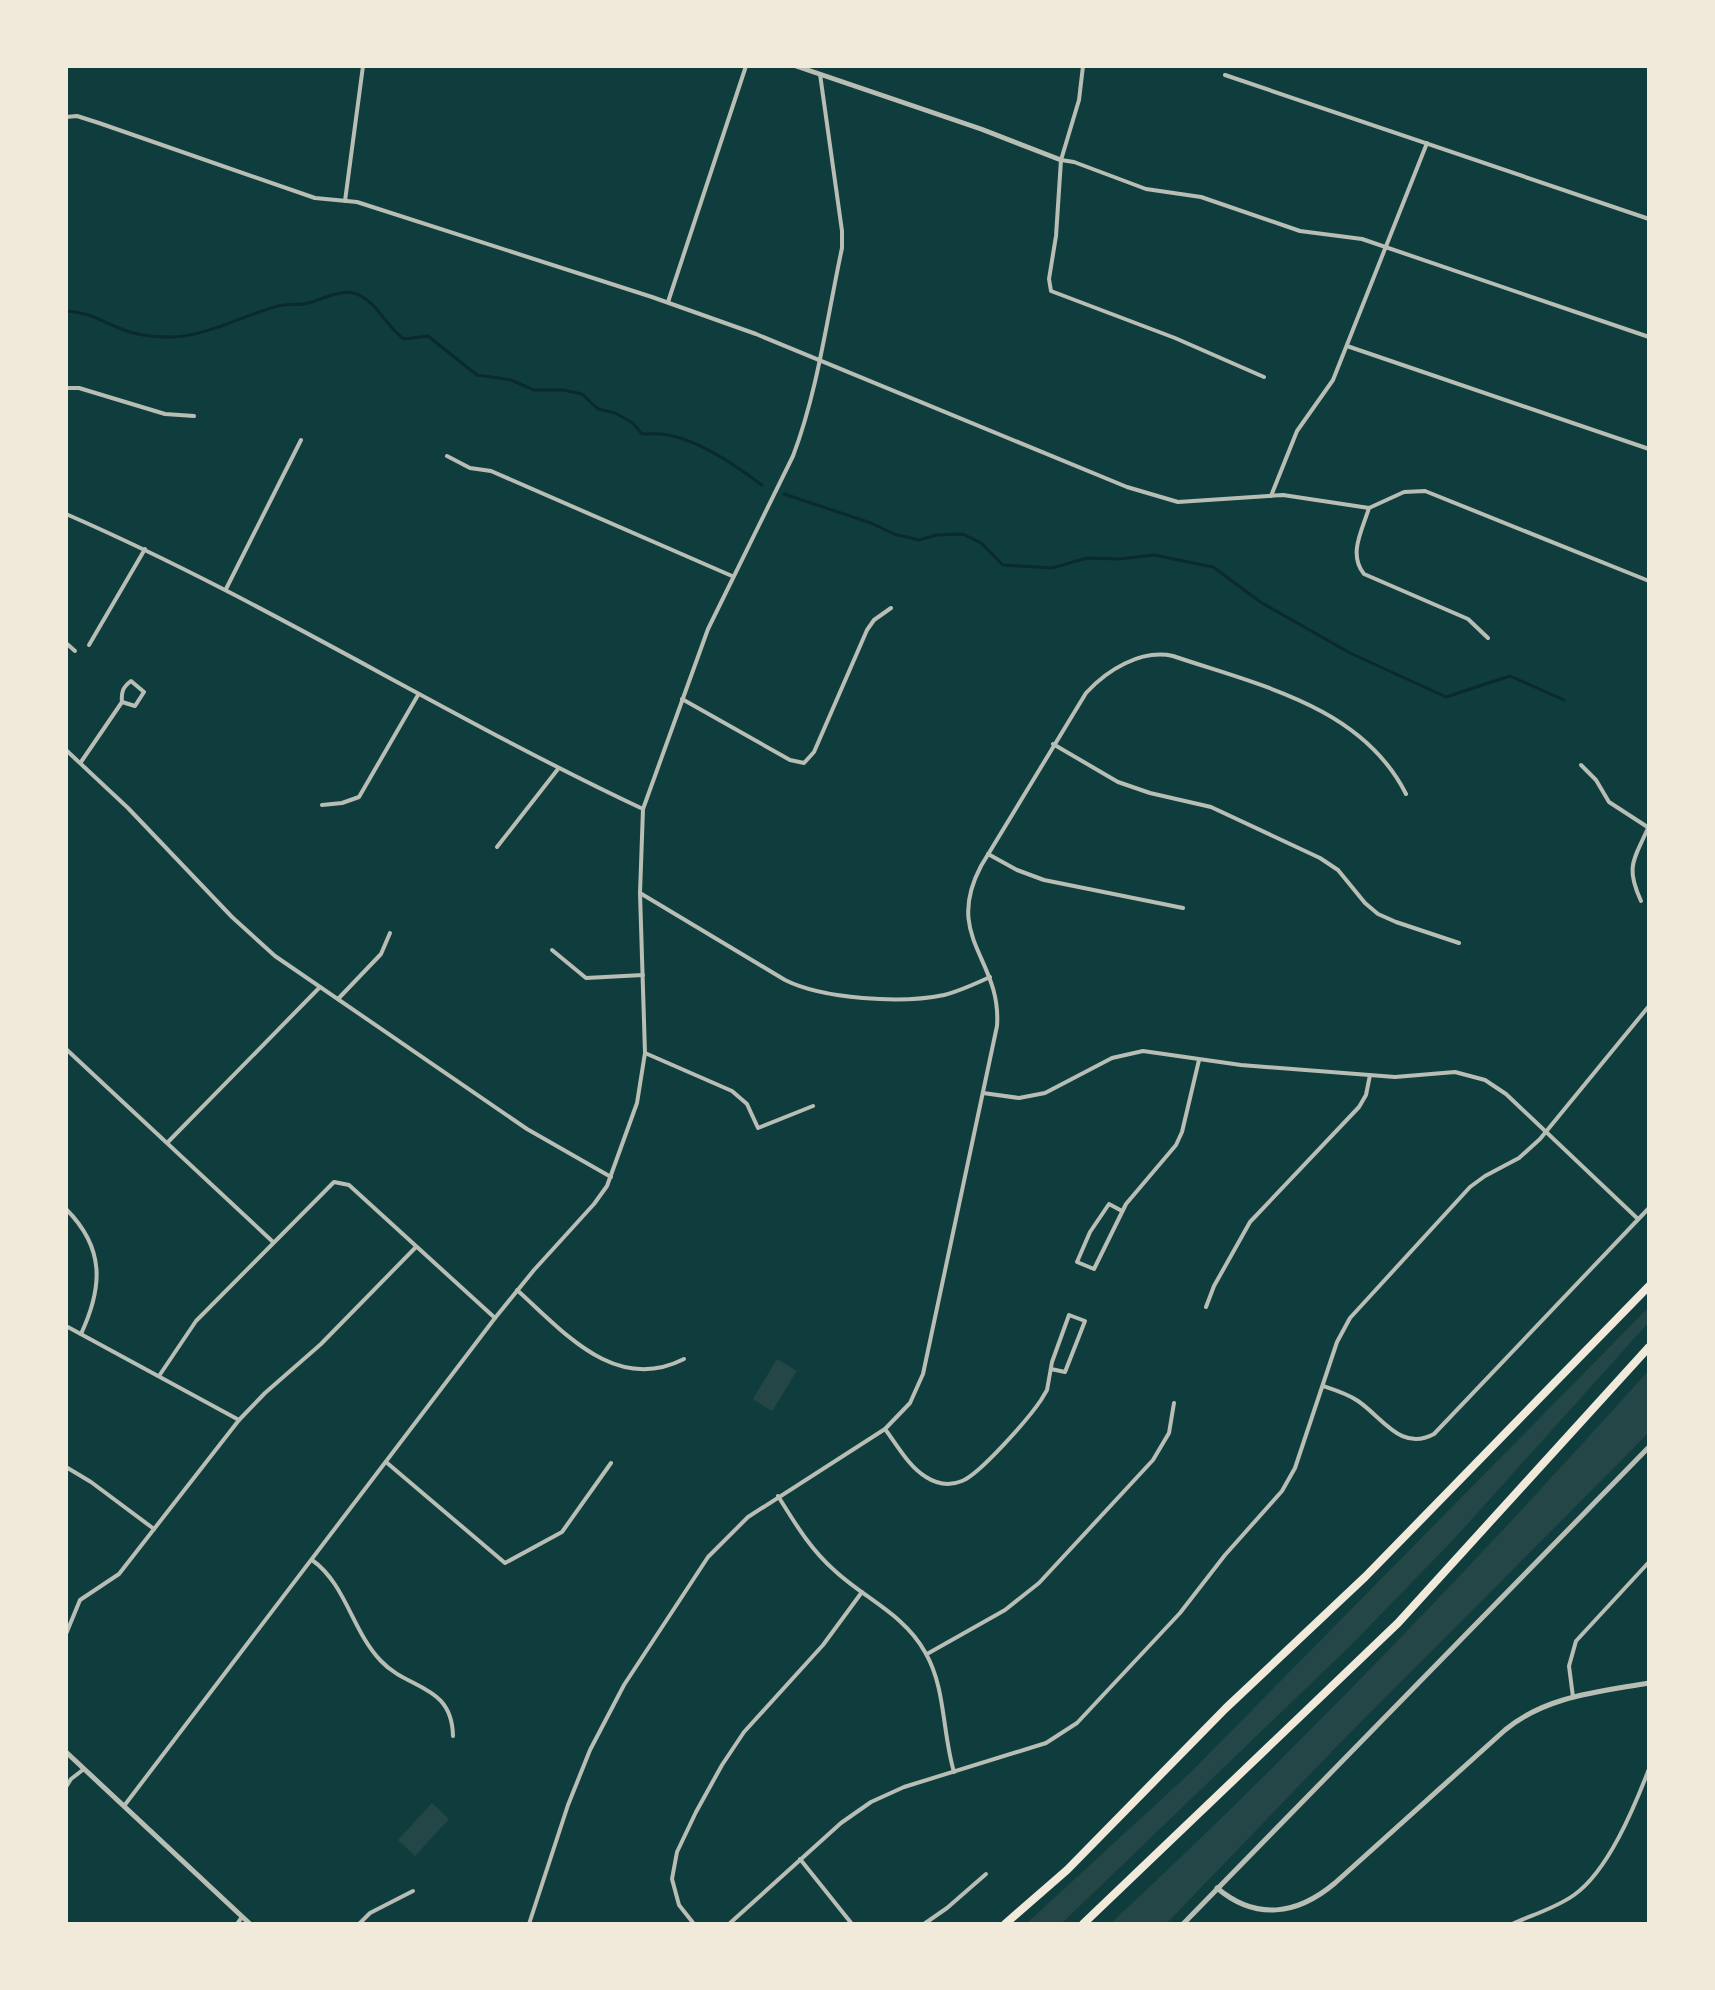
<svg xmlns="http://www.w3.org/2000/svg" width="1715" height="1990" viewBox="0 0 1715 1990" font-family="'Fira Sans Condensed',sans-serif">
  <style>
    .green { fill: #244646 }
    .lines { fill: none; stroke-linecap: round; stroke-linejoin: round }
    .stream { stroke: #0a2a2b; stroke-width: 3 }
    .minor { stroke: #b8beb3; stroke-width: 4 }
    .tertiary { stroke: #b8beb3; stroke-width: 5 }
    .motorway { stroke: #f1e9da; stroke-width: 8 }
  </style>
  <rect width="100%" height="100%" fill="#0f3d3e"/>
  <!-- green -->
  <g class="green">
    <path d="M1649,1307V1322L1453,1540L1352,1644L1061,1924H1026L1190,1773Z"/>
    <path d="M777,1359L797,1371L772,1411L753,1399Z"/>
    <path d="M1649,1370V1432L1614,1468L1340,1743L1166,1924H1110C1299,1748 1477,1562 1649,1370Z"/>
    <path d="M432,1803L449,1819L415,1856L398,1840Z"/>
  </g>
  <g class="lines">
    <!-- stream -->
    <g class="stream">
      <path d="M66,311C93,313 100,321 124,330C139,336 155,337 172,337C204,337 247,314 278,306C288,303 298,306 308,303C325,299 344,286 361,296C378,305 387,327 404,339L428,336L477,375L511,380L534,390H563L582,394L598,409L615,413L633,423L642,434C650,434 659,433 667,435C698,439 738,467 762,485"/>
      <path d="M784,494L871,523L894,534L919,540L936,535L963,534L981,543L1003,565L1052,568L1087,558L1119,559L1154,555L1213,567L1262,603L1350,653L1446,697L1510,676L1564,700"/>
    </g>
    <!-- minor -->
    <g class="minor">
      <path d="M1083,66L1079,100L1061,160L1056,236L1049,279L1051,291L1175,338L1264,377"/>
      <path d="M1225,75L1649,219"/>
      <path d="M66,117L77,116L99,123L315,198L357,202L652,297L756,334L1127,487L1178,502L1283,495L1369,508L1404,492L1425,491L1649,581"/>
      <path d="M1061,160L1074,162L1146,189L1201,197L1300,231L1362,239L1649,337"/>
      <path d="M345,201L363,66"/>
      <path d="M668,302L746,66"/>
      <path d="M1347,346L1649,449"/>
      <path d="M66,388H79L165,414L194,416"/>
      <path d="M447,456L470,468L491,471L732,576"/>
      <path d="M1271,496L1297,431L1333,380L1427,143"/>
      <path d="M1369,508C1362,531 1348,554 1364,574L1468,619L1488,638"/>
      <path d="M66,514C264,600 447,717 643,809"/>
      <path d="M226,589L301,440"/>
      <path d="M66,643L75,651"/>
      <path d="M89,645L145,549"/>
      <path d="M682,699L790,760L804,763L814,752L867,630L874,620L891,608"/>
      <path d="M1053,744L1118,782L1150,793L1211,807L1320,858L1338,870L1365,903L1378,914L1396,922L1459,943"/>
      <path d="M66,750L128,808L232,917L275,956L527,1129L611,1177"/>
      <path d="M81,762L122,702C121,692 123,687 131,681L144,692L135,706L122,702"/>
      <path d="M1581,765L1596,780L1609,802L1649,828"/>
      <path d="M322,805L342,803L359,797L418,695"/>
      <path d="M497,847L558,769"/>
      <path d="M988,854L1017,870L1044,880L1183,908"/>
      <path d="M640,893L785,980C823,999 901,1004 944,995C960,991 975,984 990,977"/>
      <path d="M1641,901C1625,866 1634,860 1648,828"/>
      <path d="M552,950L586,978L643,975"/>
      <path d="M338,999L381,954L390,933"/>
      <path d="M66,1049L272,1241"/>
      <path d="M645,1053L732,1091L747,1104L758,1128L813,1106"/>
      <path d="M983,1093L1019,1098L1045,1093L1112,1058L1143,1051L1241,1065L1395,1077L1455,1072L1485,1080L1506,1094L1638,1219"/>
      <path d="M168,1142L320,987"/>
      <path d="M66,1209C105,1248 103,1287 81,1334"/>
      <path d="M1122,1211L1109,1204L1090,1232L1077,1262L1094,1269L1126,1204L1176,1145L1182,1132L1199,1060"/>
      <path d="M517,1290C564,1332 615,1394 684,1359"/>
      <path d="M1206,1307L1214,1286L1250,1222L1359,1107L1366,1095L1370,1075"/>
      <path d="M66,1326L239,1420"/>
      <path d="M159,1376L196,1321L334,1182L349,1185L495,1318"/>
      <path d="M1323,1386C1335,1390 1348,1394 1358,1401C1383,1418 1401,1452 1434,1434L1649,1208"/>
      <path d="M885,1429C897,1445 909,1467 926,1477C937,1484 950,1486 962,1481C980,1474 1029,1418 1041,1400L1047,1390L1052,1362L1069,1315L1085,1321L1065,1372L1051,1369"/>
      <path d="M386,1462L505,1563L562,1532L611,1463"/>
      <path d="M66,1467L91,1482L154,1529"/>
      <path d="M778,1496C795,1523 810,1549 834,1570C865,1599 904,1614 925,1652C946,1688 942,1732 954,1772"/>
      <path d="M312,1560C346,1584 352,1631 381,1661C408,1690 452,1684 453,1736"/>
      <path d="M66,1634L80,1600L119,1574L239,1420L265,1393L321,1344L416,1247"/>
      <path d="M927,1654L1005,1610L1039,1583L1153,1460L1169,1433L1174,1403"/>
      <path d="M1573,1697L1569,1666L1576,1641L1649,1562"/>
      <path d="M66,1787L71,1779L84,1769"/>
      <path d="M124,1806L495,1318L534,1270L594,1204L607,1186L637,1103L645,1053L640,893L643,809L708,629L793,456C818,390 827,318 842,248V231L820,74"/>
      <path d="M800,1859L852,1924"/>
      <path d="M237,1924L242,1917"/>
      <path d="M359,1924L370,1913L413,1891"/>
      <path d="M529,1924L568,1805L590,1750L624,1685L708,1557L748,1517L885,1429L910,1403L923,1374L997,1026C1002,959 943,938 981,866L1086,693C1107,670 1141,649 1173,656C1258,685 1362,706 1406,794"/>
      <path d="M694,1924L679,1905L672,1879L677,1852L696,1812L722,1765L744,1732L823,1645L862,1592"/>
      <path d="M729,1924L841,1823L871,1802L904,1787L1046,1743L1077,1723L1180,1613L1225,1555L1282,1491L1295,1468L1337,1342L1350,1318L1470,1187L1485,1176L1519,1158L1540,1139L1649,1006"/>
      <path d="M924,1924L947,1908L986,1874"/>
      <path d="M1512,1924C1532,1915 1556,1908 1574,1895C1608,1871 1634,1808 1649,1769"/>
    </g>
    <!-- tertiary -->
    <g class="tertiary">
      <path d="M796,66L981,129L1061,160"/>
      <path d="M66,1752L250,1924"/>
      <path d="M1217,1888C1256,1921 1297,1915 1335,1883L1505,1730C1546,1696 1598,1692 1649,1683"/>
      <path d="M1183,1924L1649,1447"/>
    </g>
    <!-- motorway -->
    <g class="motorway">
      <path d="M1005,1924L1067,1870L1226,1708L1365,1577L1649,1286"/>
      <path d="M1083,1924L1398,1623L1649,1347"/>
    </g>
  </g>
  <!-- border -->
  <rect width="1715" height="1990" fill="none" stroke="#f1e9da" stroke-width="136"/>
</svg>
